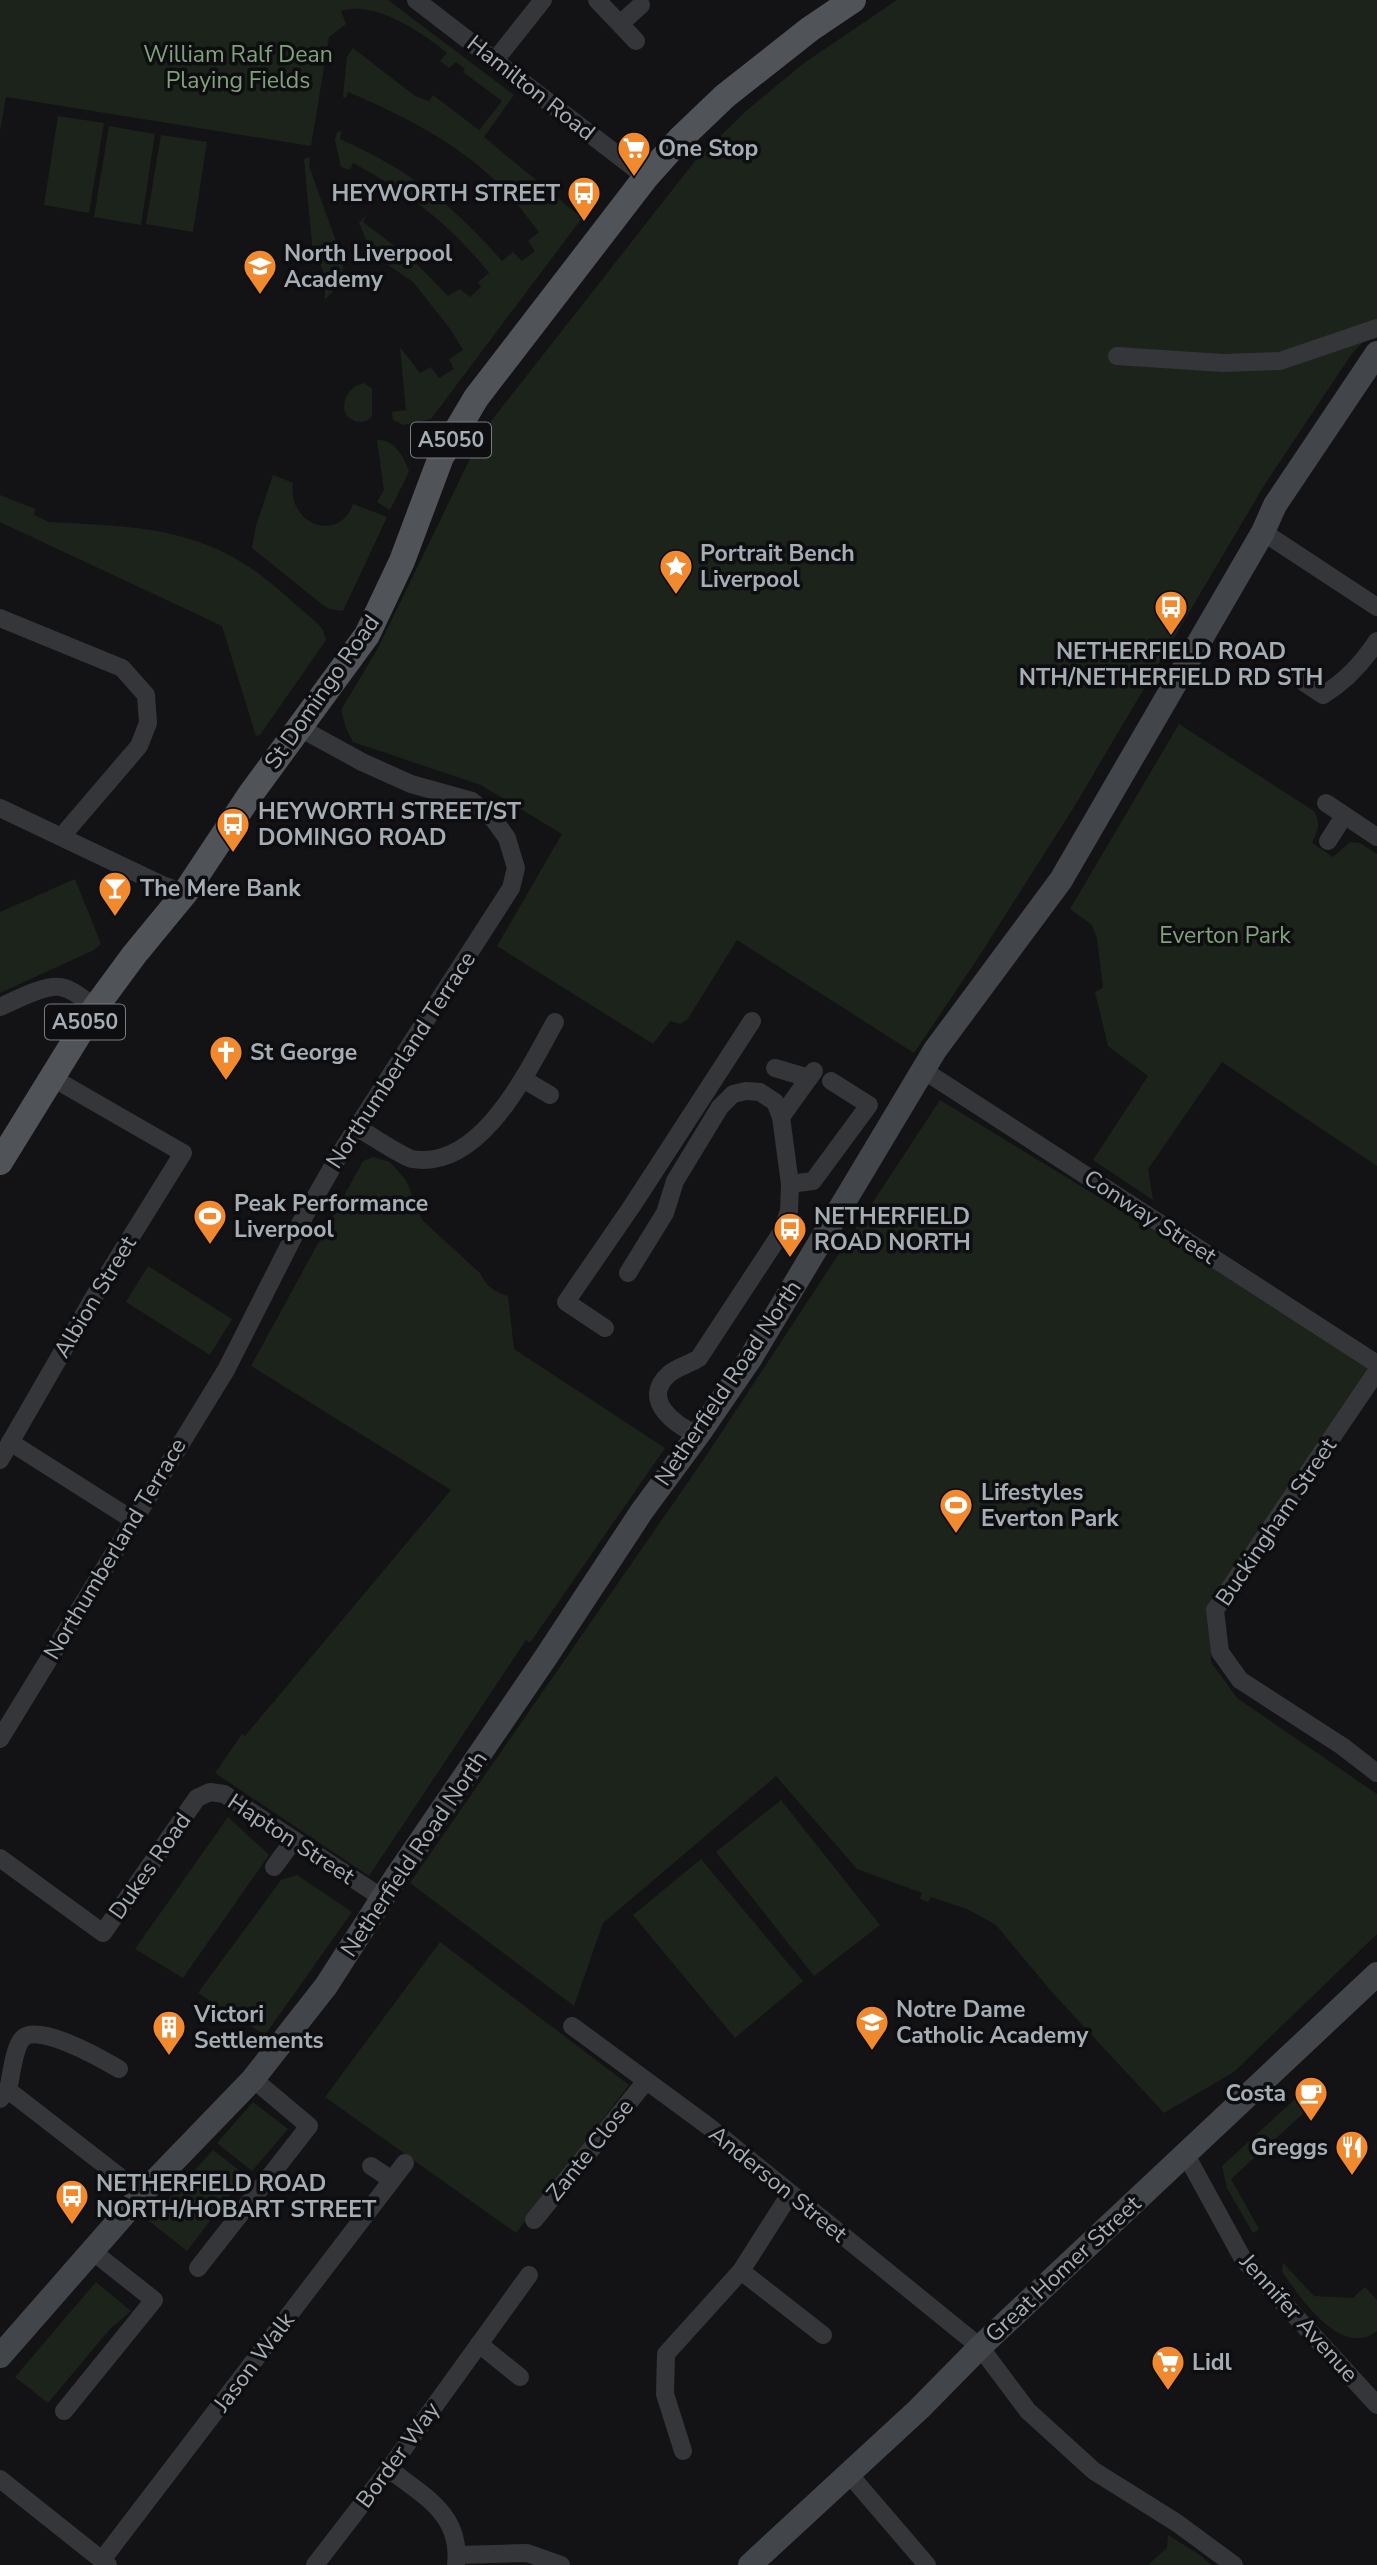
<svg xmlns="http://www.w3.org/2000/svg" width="1377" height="2565" viewBox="0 0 1377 2565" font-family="'Nunito Sans',sans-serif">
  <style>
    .green { fill: #1c231b }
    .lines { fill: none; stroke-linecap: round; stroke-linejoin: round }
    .street { stroke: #34363a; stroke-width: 18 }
    .secondary { stroke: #42464a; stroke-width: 24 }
    .primary { stroke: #505459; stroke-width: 26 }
    .labels { text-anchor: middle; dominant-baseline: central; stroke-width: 7; stroke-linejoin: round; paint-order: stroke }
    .shield { fill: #0e0e10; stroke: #787d84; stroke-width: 2 }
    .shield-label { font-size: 21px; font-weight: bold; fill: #a5adb5 }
    .park-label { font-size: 23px; fill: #81a07c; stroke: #0e0e10 }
    .street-label { font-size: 23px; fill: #a5adb5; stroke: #0e0e10 }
    .poi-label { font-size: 23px; font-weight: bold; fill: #a5adb5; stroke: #0e0e10; text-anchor: start }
  </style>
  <rect width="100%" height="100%" fill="#131315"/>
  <!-- green -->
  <g class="green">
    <path d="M0,0H388L514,95L484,137L582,218L431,419L404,425L393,420L392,412L406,410L400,347L420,373L431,367L439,378L454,369L449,359L463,350L451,330L413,282L372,254L359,223L367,214L363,222L413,260L448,296L460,289L470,297L481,287L478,282L489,273C449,223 409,193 353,163L350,170L341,167L335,140L337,132L342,131L340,139C410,170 452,204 502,261L513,252L522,261L535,251L528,241L539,232C526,215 512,197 497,182C454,141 402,115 348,92L346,98L343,97L347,57L353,48L415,96L429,101L433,95L479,130L502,101L463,72L465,69L456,62L449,68L440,61L447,53C422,32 374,0 341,11L346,24L329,37L311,146L6,97L0,131Z"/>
    <path d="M897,0H1377V327L1351,355L1265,484L1074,807L978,958L914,1053L737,940L687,1020L680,1024L670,1021L653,1044L497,946L562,834L481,785L353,742L346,728L341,710L377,650L484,430L695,161L746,111L804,63Z"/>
    <path d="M58,116L104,123L89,213L44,205Z"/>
    <path d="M109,126L155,134L141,225L94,217Z"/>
    <path d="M161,135L207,142L193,232L146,224Z"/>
    <path d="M310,157L309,166L343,261C344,277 337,289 325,299V275L312,244L304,159Z"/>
    <path d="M364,383L372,389V416C365,425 354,423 346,415C340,401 349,386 364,383Z"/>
    <path d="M377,440C394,439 404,456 409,472L390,510L377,502L384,490Z"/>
    <path d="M273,475L293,483C287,526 340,543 353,504L387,517L343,611L330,609L324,606L252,548L256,526Z"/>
    <path d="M0,495L35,509L34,515L49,522C118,526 182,525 243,563C269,579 291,601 315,621L323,630L326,640L260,735L256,736L222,626L0,522Z"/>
    <path d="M1179,724L1314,811C1321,825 1318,830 1312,843L1333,857L1350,842L1360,843L1377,854V1166L1222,1062L1148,1169L1153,1200L1093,1160L1148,1076L1108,1046L1095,992L1103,988L1097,939L1092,925L1070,909Z"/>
    <path d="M75,879L101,944L94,950L0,993V912Z"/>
    <path d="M940,1100L1375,1366L1210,1612L1211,1662L1237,1698L1377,1794V1934L1234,2072L1164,2113L1051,1991L996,1925L967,1909L931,1897L928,1902L920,1899L922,1893L857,1869L776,1776L603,1923L574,2006L410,1883L704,1459Z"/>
    <path d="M373,1157L390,1162L406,1180L422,1220L481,1274C485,1286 497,1293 508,1296L514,1349L665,1448L530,1643L526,1640L369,1876L215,1773L242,1734L245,1736L451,1490L251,1366L363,1161Z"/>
    <path d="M148,1266L232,1319L210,1355L126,1302Z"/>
    <path d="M781,1800L880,1925L814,1976L716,1852Z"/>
    <path d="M228,1817L269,1855L183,1978L135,1949Z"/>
    <path d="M701,1859L803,1981L735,2038L633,1915Z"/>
    <path d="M297,1875L352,1912L265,2035L198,1993L281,1880Z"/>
    <path d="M440,1942L629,2085L516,2233L325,2097Z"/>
    <path d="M1295,2099L1306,2111L1231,2179L1259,2229L1253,2233L1227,2188L1222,2166Z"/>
    <path d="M253,2102L288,2129L252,2171L217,2143Z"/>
    <path d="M213,2150L245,2175L187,2251L149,2221Z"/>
    <path d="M1283,2263L1314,2296L1353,2298L1365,2287L1377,2300V2331C1341,2359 1301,2298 1282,2272Z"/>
    <path d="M96,2282L131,2311L110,2329L48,2403L15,2377Z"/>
    <path d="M1168,2535L1200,2555L1211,2565H1148L1167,2548Z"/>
  </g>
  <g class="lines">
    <!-- street -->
    <g class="street">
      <path d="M416,0L646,177"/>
      <path d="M597,0L636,41"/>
      <path d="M620,24L641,5"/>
      <path d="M496,59L543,0"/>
      <path d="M1117,356L1223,363L1280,361L1377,328"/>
      <path d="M1263,532L1377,607"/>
      <path d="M0,618L122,668L146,695L148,723L139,746L62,836"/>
      <path d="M1293,675L1323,695C1346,681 1362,664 1377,641"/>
      <path d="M1326,803L1377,837"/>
      <path d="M0,808L162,885L185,893"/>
      <path d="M1328,841L1344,816"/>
      <path d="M0,1007C14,1001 45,984 60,987C73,989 85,1000 95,1008"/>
      <path d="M775,1068L809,1078"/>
      <path d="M923,1070L1377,1364"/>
      <path d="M523,1079L550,1095"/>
      <path d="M781,1117L814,1071"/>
      <path d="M356,1127C369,1134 401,1156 412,1159C481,1171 528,1070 555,1022"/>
      <path d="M790,1184L813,1181L869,1105L831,1081"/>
      <path d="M628,1273L665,1213L675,1181L720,1107L733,1094L746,1091L760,1092L775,1102L781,1117L790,1184L789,1211L781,1233L699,1358C690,1364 677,1367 669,1374C640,1400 675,1425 698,1435"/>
      <path d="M605,1328L566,1302L632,1206L752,1021"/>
      <path d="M1377,1371L1215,1610L1220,1652L1240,1680L1342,1746L1377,1773"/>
      <path d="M10,1442L133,1520"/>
      <path d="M0,1460L98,1290L183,1153L51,1077"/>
      <path d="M0,1739L226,1370L301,1222L341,1152L511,888L516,868L507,838L494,820L472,801L411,784L362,762L300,728"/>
      <path d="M0,1858L103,1933L197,1798L210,1792L224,1794L384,1899"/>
      <path d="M274,1867L293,1841"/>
      <path d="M572,2026L708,2126L980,2347L1028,2411L1094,2471L1177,2523L1234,2565"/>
      <path d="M8,2090C11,2078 14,2046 23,2038C39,2023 102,2059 119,2069"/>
      <path d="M0,2099L8,2090L142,2194"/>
      <path d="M1185,2153L1243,2259L1377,2405"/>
      <path d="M371,2166L392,2180"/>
      <path d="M534,2220L646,2081"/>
      <path d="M198,2268L309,2126L253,2079"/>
      <path d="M741,2271L823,2335"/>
      <path d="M479,2344L520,2377"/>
      <path d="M64,2411L154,2300L92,2251"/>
      <path d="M683,2451L665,2394L666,2354L741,2271L790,2194"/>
      <path d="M389,2469C424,2496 462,2515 456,2565"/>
      <path d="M849,2474L927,2565"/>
      <path d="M0,2479L108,2565"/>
      <path d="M457,2555L527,2553L561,2565"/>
      <path d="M102,2560L405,2163"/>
      <path d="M315,2565L389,2469L529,2275"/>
    </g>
    <!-- secondary -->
    <g class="secondary">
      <path d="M0,2356L142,2194L253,2079L326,1986L396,1877L546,1657L642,1511L698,1435L750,1359L935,1050L1061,880L1263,532L1275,505L1377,353"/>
      <path d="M750,2565L919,2409L980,2347L1377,1974"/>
    </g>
    <!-- primary -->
    <path class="primary" d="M0,1162L95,1008L134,955L185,893L250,795L367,635L402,561L441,457L476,398L646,177L680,139L725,96L810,29L853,0"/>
  </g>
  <!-- icons -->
  <defs>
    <symbol id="supermarket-pin" viewBox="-11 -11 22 30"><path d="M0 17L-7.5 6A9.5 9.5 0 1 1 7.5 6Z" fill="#f1892f" stroke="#0e0e10"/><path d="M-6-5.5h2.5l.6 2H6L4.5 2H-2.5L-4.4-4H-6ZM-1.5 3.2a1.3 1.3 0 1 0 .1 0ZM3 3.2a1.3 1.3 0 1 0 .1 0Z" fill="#fff"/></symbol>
    <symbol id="bus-pin" viewBox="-11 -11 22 30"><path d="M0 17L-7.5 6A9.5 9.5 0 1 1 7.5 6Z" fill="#f1892f" stroke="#0e0e10"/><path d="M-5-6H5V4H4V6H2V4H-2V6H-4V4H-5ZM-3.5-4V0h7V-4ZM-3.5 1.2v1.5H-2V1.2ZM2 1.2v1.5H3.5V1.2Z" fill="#fff"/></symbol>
    <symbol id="school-pin" viewBox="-11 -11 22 30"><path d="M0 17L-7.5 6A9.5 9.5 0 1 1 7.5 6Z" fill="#f1892f" stroke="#0e0e10"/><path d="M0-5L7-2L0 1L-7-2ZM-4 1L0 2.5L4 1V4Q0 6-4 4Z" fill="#fff"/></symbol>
    <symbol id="sight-pin" viewBox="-11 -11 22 30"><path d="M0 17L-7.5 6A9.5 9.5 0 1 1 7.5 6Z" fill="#f1892f" stroke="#0e0e10"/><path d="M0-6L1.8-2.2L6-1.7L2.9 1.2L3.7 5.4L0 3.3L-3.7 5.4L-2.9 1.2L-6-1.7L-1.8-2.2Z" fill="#fff"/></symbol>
    <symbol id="bar-pin" viewBox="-11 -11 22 30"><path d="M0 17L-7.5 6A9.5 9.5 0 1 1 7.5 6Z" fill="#f1892f" stroke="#0e0e10"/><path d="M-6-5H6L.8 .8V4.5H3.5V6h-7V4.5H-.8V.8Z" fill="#fff"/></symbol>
    <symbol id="church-pin" viewBox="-11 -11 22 30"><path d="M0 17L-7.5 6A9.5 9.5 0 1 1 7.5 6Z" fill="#f1892f" stroke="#0e0e10"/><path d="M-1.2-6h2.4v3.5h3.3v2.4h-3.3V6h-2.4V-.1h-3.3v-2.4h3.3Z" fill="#fff"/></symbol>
    <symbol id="stadium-pin" viewBox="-11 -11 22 30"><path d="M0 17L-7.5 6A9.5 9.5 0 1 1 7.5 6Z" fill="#f1892f" stroke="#0e0e10"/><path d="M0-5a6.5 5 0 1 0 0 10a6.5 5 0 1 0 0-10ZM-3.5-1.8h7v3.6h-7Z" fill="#fff"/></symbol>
    <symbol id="building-pin" viewBox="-11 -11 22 30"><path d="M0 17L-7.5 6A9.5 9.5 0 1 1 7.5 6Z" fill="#f1892f" stroke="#0e0e10"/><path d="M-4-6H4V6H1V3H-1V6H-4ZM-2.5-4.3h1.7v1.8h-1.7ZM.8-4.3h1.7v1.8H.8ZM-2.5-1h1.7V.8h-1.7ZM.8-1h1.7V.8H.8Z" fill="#fff"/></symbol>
    <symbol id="cafe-pin" viewBox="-11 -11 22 30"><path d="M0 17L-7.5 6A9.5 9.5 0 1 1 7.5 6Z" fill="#f1892f" stroke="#0e0e10"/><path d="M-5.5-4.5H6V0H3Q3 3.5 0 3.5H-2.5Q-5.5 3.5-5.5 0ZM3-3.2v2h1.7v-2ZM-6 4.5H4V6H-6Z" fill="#fff"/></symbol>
    <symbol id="restaurant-pin" viewBox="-11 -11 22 30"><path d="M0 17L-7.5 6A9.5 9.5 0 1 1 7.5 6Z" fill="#f1892f" stroke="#0e0e10"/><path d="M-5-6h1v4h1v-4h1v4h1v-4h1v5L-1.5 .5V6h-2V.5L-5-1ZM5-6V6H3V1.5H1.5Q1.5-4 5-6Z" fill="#fff"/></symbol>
  </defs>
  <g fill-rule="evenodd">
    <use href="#supermarket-pin" x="615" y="129" width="38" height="52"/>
    <use href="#bus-pin" x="565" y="174" width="38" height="52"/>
    <use href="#school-pin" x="241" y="247" width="38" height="52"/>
    <use href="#sight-pin" x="657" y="547" width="38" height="52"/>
    <use href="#bus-pin" x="1152" y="588" width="38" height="52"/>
    <use href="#bus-pin" x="214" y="805" width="38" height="52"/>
    <use href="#bar-pin" x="96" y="869" width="38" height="52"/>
    <use href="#church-pin" x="207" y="1033" width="38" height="52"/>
    <use href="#stadium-pin" x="191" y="1197" width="38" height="52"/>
    <use href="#bus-pin" x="771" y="1210" width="38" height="52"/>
    <use href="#stadium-pin" x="937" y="1486" width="38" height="52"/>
    <use href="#school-pin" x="853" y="2003" width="38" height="52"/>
    <use href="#building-pin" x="150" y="2008" width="38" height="52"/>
    <use href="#cafe-pin" x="1292" y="2074" width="38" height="52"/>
    <use href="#restaurant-pin" x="1333" y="2128" width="38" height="52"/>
    <use href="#bus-pin" x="53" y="2177" width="38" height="52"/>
    <use href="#supermarket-pin" x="1149" y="2343" width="38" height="52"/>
  </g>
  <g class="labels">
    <!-- shield labels -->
    <g class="shield">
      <rect x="411" y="422.5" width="80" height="35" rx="5"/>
      <rect x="45" y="1004.5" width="80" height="35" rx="5"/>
    </g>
    <g class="shield-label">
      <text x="451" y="440">A5050</text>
      <text x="85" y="1022">A5050</text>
    </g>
    <!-- park labels -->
    <g class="park-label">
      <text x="238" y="54">William Ralf Dean<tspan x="238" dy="26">Playing Fields</tspan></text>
      <text x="1225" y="935">Everton Park</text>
    </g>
    <!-- street labels -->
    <g class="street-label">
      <text transform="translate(531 88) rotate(38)">Hamilton Road</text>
      <text transform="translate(322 692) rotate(-55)">St Domingo Road</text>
      <text transform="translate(401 1060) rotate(-57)">Northumberland Terrace</text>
      <text transform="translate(1150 1217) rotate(33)">Conway Street</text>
      <text transform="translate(95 1297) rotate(-59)">Albion Street</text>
      <text transform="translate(728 1383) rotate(-56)">Netherfield Road North</text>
      <text transform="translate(1276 1522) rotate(-56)">Buckingham Street</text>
      <text transform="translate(115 1549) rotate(-59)">Northumberland Terrace</text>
      <text transform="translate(291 1839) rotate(33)">Hapton Street</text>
      <text transform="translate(414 1854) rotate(-56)">Netherfield Road North</text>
      <text transform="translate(150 1866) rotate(-55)">Dukes Road</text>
      <text transform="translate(590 2150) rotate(-51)">Zante Close</text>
      <text transform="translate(778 2184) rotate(39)">Anderson Street</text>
      <text transform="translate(1063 2269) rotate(-43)">Great Homer Street</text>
      <text transform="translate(1299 2318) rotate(48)">Jennifer Avenue</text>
      <text transform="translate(254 2362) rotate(-53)">Jason Walk</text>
      <text transform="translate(398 2455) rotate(-54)">Border Way</text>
    </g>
    <!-- poi labels -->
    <g class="poi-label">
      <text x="658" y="148">One Stop</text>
      <text x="560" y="193" text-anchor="end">HEYWORTH STREET</text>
      <text x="284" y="253">North Liverpool<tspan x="284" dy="26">Academy</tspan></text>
      <text x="700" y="553">Portrait Bench<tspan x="700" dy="26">Liverpool</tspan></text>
      <text x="1171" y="651" text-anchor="middle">NETHERFIELD ROAD<tspan x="1171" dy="26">NTH/NETHERFIELD RD STH</tspan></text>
      <text x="258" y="811">HEYWORTH STREET/ST<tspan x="258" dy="26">DOMINGO ROAD</tspan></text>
      <text x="140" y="888">The Mere Bank</text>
      <text x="250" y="1052">St George</text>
      <text x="234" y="1203">Peak Performance<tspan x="234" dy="26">Liverpool</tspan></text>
      <text x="814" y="1216">NETHERFIELD<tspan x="814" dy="26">ROAD NORTH</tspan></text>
      <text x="981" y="1492">Lifestyles<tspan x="981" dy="26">Everton Park</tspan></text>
      <text x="896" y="2009">Notre Dame<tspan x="896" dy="26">Catholic Academy</tspan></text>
      <text x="194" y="2014">Victori<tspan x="194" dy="26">Settlements</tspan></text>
      <text x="1286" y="2093" text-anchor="end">Costa</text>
      <text x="1328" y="2147" text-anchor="end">Greggs</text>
      <text x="96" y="2183">NETHERFIELD ROAD<tspan x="96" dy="26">NORTH/HOBART STREET</tspan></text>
      <text x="1192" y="2362">Lidl</text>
    </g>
  </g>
</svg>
